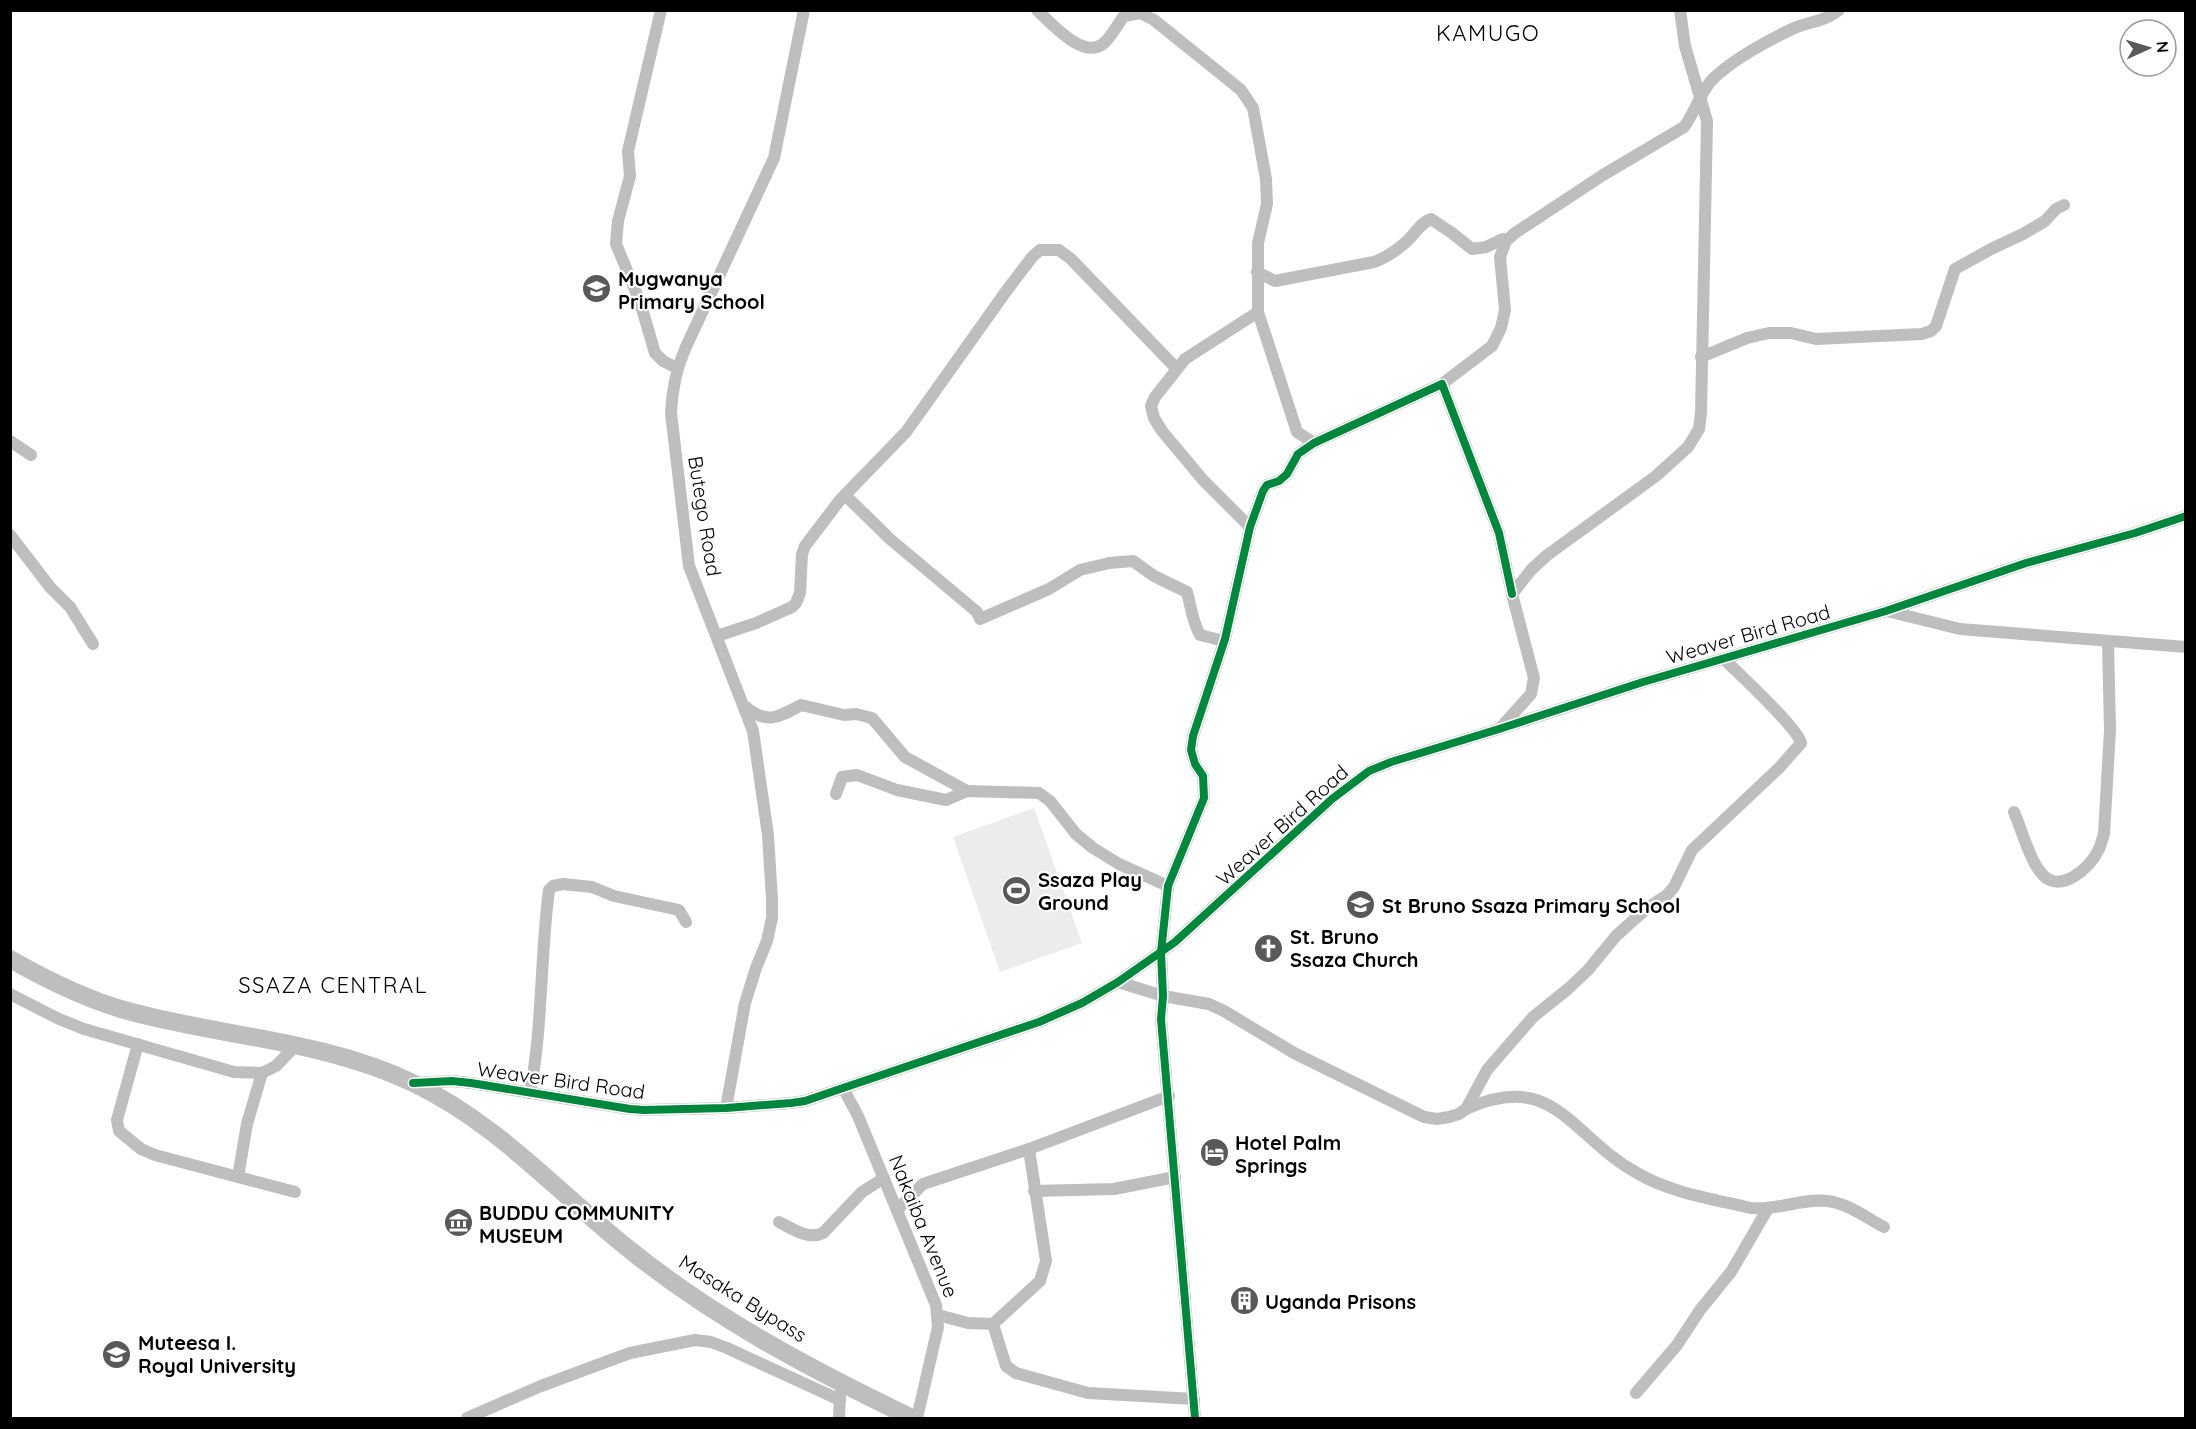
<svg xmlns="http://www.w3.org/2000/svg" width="2196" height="1429" viewBox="0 0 2196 1429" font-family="Quicksand,sans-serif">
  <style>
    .pitch { fill: #ececec }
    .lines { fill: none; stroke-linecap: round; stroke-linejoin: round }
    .minor { stroke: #bebebe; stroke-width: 12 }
    .highway { stroke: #bebebe; stroke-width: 18 }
    .cycleway-casing { stroke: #fff; stroke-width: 11 }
    .cycleway { stroke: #00873e; stroke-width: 8 }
    .labels { text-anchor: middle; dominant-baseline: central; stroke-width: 4.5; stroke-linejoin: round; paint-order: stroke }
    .poi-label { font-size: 20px; font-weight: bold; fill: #000; stroke: #fff; text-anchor: start }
    .street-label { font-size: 20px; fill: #000; stroke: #fff }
    .quarter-label { font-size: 22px; letter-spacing: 1.5px; fill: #000; stroke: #fff }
  </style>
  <rect width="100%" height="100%" fill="#fff"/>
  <!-- pitch -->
  <path class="pitch" d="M1034,808L1082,943L1000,972L953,837Z"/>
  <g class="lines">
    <!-- minor -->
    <g class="minor">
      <path d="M661,10L628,151L630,176L618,221L616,244L640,302L655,353L663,361L677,368"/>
      <path d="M1037,10C1051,23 1084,61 1104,43C1112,36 1117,25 1124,16L1140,13L1154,20L1241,90L1253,108L1266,179L1267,204L1258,243V312L1297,432L1314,443"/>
      <path d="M1257,272L1275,281L1374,262C1385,258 1397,250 1406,242C1415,234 1420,223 1431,219L1452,233L1472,249L1486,247L1503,239L1506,241"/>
      <path d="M1701,357L1747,338L1769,333H1791L1816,339L1922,334L1931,331L1936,326L1955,269L1991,249L2023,234L2045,221L2056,209L2064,205"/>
      <path d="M1442,384L1492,346L1501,328L1505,310L1500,257L1506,241L1515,233L1603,175L1684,127C1696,111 1701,89 1716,76C1737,57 1767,41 1792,29C1809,21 1822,23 1839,10"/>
      <path d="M10,441L31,455"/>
      <path d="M845,495L890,539L977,612L980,619L1049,589L1080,570L1109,563L1133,561L1154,576L1187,592C1191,607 1192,621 1200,635L1224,641"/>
      <path d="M1250,527L1203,480L1162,431L1154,418L1151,406L1155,397L1185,359L1258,312"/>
      <path d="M10,535L50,587L70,607L93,644"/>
      <path d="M1887,611L1960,629L2186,647"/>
      <path d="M717,636L756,623L792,607L796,603L800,593L802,554L805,546L840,500L906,432L1007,290L1033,256L1040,250H1059L1071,259L1176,368"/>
      <path d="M746,707C767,725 779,717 801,705L844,715L856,714L872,718L905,757L967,791"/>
      <path d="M1502,726L1531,694L1534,678L1512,594L1531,570L1546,556L1656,476L1688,447L1699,429L1701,413L1707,121L1685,46L1680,10"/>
      <path d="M836,794L842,777L857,775L897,790L946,800L967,791L1039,793L1050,801L1076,834L1093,848L1119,864L1168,886"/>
      <path d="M2014,812C2022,830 2030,862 2043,875C2060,894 2090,868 2098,851C2101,846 2102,839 2104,834L2110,730L2108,642"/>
      <path d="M1118,982L1163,996L1209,1004L1224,1011L1294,1053L1424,1117L1437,1119L1449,1117L1459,1114L1466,1109L1487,1070L1533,1017L1568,989L1588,970L1616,936L1647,908L1667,895L1674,887L1692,850L1780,767L1801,743C1797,727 1739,674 1724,659"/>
      <path d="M10,994L59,1019L84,1029L234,1072L262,1073L276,1066L296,1045"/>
      <path d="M138,1044L117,1120L119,1131L141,1149L155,1155L295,1192"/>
      <path d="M414,1083L452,1081L471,1083L630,1109L644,1110L726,1108L791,1103L805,1101L843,1088L1039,1022L1082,1003L1118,982L1175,942L1332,799L1369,771L1391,762L1499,729L1643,682L1886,611L2026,563L2135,533L2186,516"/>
      <path d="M843,1088L858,1116L936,1305L938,1327L917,1418"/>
      <path d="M530,1093C543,1025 540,958 549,890L553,886L563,884L592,887L614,896L679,910L686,922"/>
      <path d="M726,1108L745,1003L756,968L767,941L772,918V899L768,835L753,731L689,566L671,413C672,389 676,370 685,349L774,158L804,10"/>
      <path d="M1466,1109C1555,1069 1570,1136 1637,1173C1671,1193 1713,1199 1751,1208C1777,1211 1801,1198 1827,1201C1847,1203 1867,1218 1884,1227"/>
      <path d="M238,1177L247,1124L262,1073"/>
      <path d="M1034,1191L1114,1189L1175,1177"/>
      <path d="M897,1210L923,1184L1029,1149L1169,1096"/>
      <path d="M779,1222C793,1229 808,1240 823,1233L862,1192L884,1178"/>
      <path d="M938,1315L968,1323L993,1324L1040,1281L1046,1261L1029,1149"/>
      <path d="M993,1324L1006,1366L1016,1373L1088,1393L1194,1399"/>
      <path d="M1636,1393L1677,1345L1700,1310L1731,1272L1767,1210"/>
      <path d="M467,1418L541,1386L630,1353L695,1340L711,1342L727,1348L840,1400"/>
      <path d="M839,1418L840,1394"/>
      <path d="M1195,1418L1161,1019L1163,996L1161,952L1168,886L1204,798L1203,776L1195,764L1191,750L1193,736L1225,639L1250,527L1263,491L1267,485L1279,481L1287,474L1298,454L1314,443L1442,384L1499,533L1512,594"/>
    </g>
    <!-- highway -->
    <path class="highway" d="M10,959C47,980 87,1000 128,1011C223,1037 323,1040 413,1083C495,1122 556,1190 625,1246C712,1317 812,1370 912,1418"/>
    <defs>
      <g id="cycleway">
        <path d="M413,1083L452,1081L471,1083L630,1109L644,1110L726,1108L791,1103L805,1101L843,1088L1039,1022L1082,1003L1118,982L1175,942L1332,799L1369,771L1391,762L1499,729L1643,682L1886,611L2026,563L2135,533L2186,516"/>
        <path d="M1195,1418L1161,1019L1163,996L1161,952L1168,886L1204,798L1203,776L1195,764L1191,750L1193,736L1225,639L1250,527L1263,491L1267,485L1279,481L1287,474L1298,454L1314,443L1442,384L1499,533L1512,594"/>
      </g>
    </defs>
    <!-- cycleway casing -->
    <use href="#cycleway" class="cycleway-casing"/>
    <!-- cycleway -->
    <use href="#cycleway" class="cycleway"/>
  </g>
  <!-- icons -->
  <defs>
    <symbol id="school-disc" viewBox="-11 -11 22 22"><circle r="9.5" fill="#595959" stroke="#fff"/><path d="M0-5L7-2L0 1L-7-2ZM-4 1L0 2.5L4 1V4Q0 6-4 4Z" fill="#fff"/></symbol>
    <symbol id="stadium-disc" viewBox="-11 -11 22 22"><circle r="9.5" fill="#595959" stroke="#fff"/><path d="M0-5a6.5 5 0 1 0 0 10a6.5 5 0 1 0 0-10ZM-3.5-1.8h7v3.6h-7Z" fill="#fff"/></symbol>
    <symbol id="church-disc" viewBox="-11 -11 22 22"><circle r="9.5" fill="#595959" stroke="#fff"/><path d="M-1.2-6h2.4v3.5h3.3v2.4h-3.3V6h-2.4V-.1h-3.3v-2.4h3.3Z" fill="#fff"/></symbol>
    <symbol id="hotel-disc" viewBox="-11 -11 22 22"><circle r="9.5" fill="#595959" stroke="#fff"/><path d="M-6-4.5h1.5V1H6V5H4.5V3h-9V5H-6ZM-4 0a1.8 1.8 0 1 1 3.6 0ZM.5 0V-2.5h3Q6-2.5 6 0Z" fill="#fff"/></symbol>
    <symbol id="museum-disc" viewBox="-11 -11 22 22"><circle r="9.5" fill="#595959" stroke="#fff"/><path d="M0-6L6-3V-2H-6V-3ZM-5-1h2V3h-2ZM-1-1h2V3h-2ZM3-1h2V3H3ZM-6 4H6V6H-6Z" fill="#fff"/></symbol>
    <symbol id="building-disc" viewBox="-11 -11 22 22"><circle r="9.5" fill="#595959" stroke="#fff"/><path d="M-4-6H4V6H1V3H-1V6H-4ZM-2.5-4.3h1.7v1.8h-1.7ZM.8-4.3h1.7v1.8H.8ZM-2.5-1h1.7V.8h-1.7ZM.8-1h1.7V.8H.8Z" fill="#fff"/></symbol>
    <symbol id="university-disc" viewBox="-11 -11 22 22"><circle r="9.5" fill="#595959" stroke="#fff"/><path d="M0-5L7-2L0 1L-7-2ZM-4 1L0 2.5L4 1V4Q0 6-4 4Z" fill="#fff"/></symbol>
  </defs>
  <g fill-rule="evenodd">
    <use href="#school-disc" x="580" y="272" width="33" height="33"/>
    <use href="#stadium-disc" x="1000" y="874" width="33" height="33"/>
    <use href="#school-disc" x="1344" y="888" width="33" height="33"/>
    <use href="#church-disc" x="1252" y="932" width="33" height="33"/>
    <use href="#hotel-disc" x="1198" y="1136" width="33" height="33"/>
    <use href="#museum-disc" x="442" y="1206" width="33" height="33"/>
    <use href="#building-disc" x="1228" y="1284" width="33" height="33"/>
    <use href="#university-disc" x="100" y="1338" width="33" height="33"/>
  </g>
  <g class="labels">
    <!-- poi labels -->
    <g class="poi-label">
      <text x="618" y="278">Mugwanya<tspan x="618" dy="23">Primary School</tspan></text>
      <text x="1038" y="879">Ssaza Play<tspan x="1038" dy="23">Ground</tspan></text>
      <text x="1382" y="905">St Bruno Ssaza Primary School</text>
      <text x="1290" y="936">St. Bruno<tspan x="1290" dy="23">Ssaza Church</tspan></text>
      <text x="1235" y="1142">Hotel Palm<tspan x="1235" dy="23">Springs</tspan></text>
      <text x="479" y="1212">BUDDU COMMUNITY<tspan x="479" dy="23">MUSEUM</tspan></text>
      <text x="1265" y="1301">Uganda Prisons</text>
      <text x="138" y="1342">Muteesa I.<tspan x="138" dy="23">Royal University</tspan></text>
    </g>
    <!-- street labels -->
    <g class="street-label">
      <text transform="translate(705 516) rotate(81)">Butego Road</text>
      <text transform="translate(1748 634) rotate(-16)">Weaver Bird Road</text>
      <text transform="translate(1282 825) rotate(-42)">Weaver Bird Road</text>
      <text transform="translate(561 1080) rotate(8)">Weaver Bird Road</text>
      <text transform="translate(924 1226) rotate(68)">Nakaiba Avenue</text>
      <text transform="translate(743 1298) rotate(32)">Masaka Bypass</text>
    </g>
    <!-- quarter labels -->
    <g class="quarter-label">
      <text x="1488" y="33">KAMUGO</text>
      <text x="333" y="985">SSAZA CENTRAL</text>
    </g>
  </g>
  <!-- border -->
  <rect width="2196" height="1429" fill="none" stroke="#000000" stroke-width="24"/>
  <!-- north arrow -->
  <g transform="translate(2148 48) rotate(86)"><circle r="28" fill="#ffffff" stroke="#999999" stroke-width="1.5"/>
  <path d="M0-4.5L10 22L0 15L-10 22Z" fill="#595959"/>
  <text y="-9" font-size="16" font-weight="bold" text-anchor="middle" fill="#000000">N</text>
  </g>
</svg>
